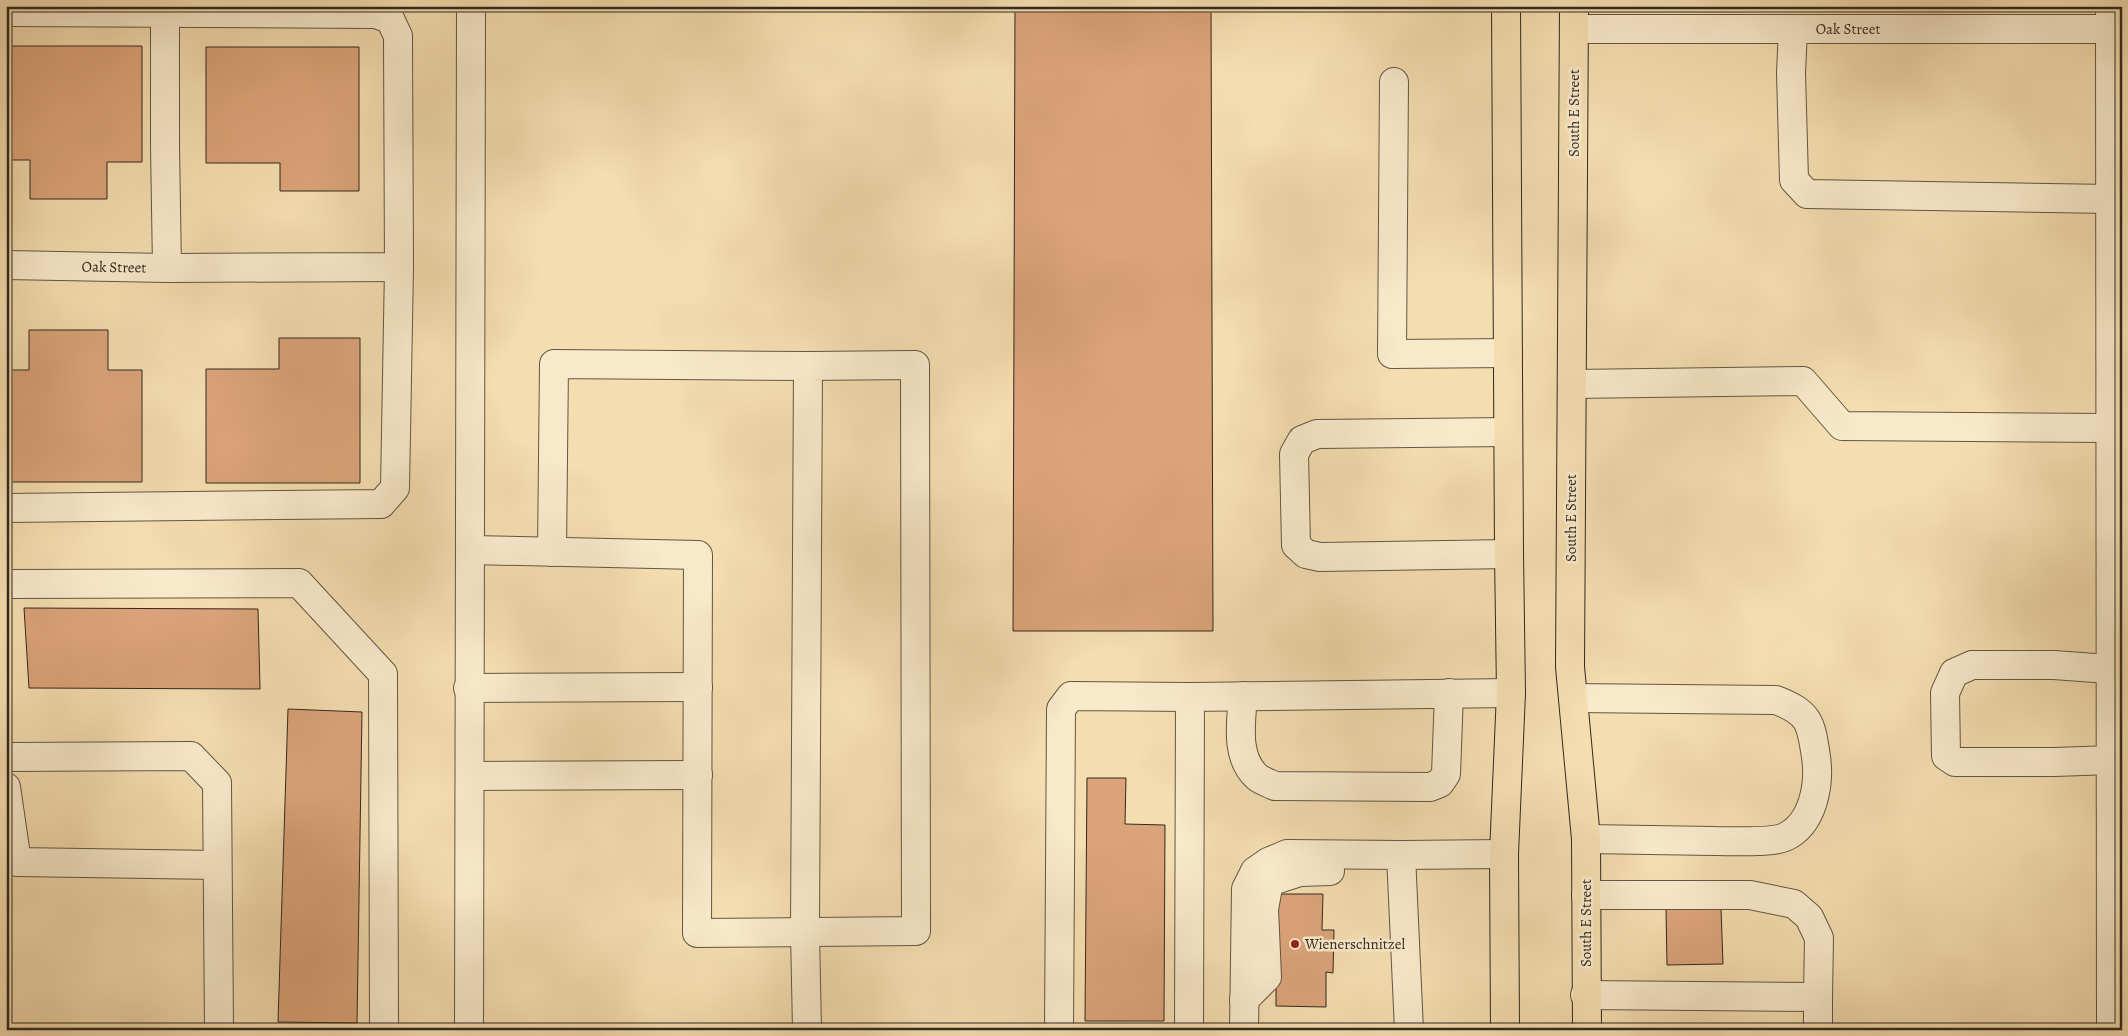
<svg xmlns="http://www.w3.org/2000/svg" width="2128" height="1036" viewBox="0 0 2128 1036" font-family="Alegreya,serif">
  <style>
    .building { fill: #dba379; stroke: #322920 }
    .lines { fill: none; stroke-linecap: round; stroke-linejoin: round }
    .minor-casing { stroke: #625644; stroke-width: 30 }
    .major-casing { stroke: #322920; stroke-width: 30 }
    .minor { stroke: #f8e9cb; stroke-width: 28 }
    .major { stroke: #f4ddaf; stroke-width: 28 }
    .poi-dot { fill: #8f2418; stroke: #f8e9cb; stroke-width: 2 }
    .labels { text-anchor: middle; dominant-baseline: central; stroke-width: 5; stroke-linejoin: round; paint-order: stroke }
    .street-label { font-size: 15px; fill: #322920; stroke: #f8e9cb }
    .poi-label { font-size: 15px; fill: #322920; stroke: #f8e9cb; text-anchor: start }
  </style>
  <rect width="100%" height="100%" fill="#f4ddaf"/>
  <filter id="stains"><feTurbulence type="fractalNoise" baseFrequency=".004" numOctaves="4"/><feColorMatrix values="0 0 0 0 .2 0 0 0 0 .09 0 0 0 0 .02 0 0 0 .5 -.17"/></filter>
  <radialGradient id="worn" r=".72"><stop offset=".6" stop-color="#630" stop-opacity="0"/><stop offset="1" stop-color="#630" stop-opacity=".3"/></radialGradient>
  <!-- building -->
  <g class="building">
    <path d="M1015,6H1211L1213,631H1013Z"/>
    <path d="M6,46H142V162H107V199H30V160H6Z"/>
    <path d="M206,47H359V191H280V163H206Z"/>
    <path d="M29,330H108V370H142V482H6V370H29Z"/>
    <path d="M279,338H360V483H206V369H279Z"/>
    <path d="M24,608L258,609L260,689L29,688Z"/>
    <path d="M288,709L362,712L357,1023L278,1022Z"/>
    <path d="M1087,778H1126L1125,824L1165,825L1164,1021H1085Z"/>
    <path d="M1276,894H1323L1322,930H1334L1333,973L1326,972V1007L1276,1006Z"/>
    <path d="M1721,908L1723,964L1667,965L1666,909Z"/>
  </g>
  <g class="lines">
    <defs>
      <g id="minor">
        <path d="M2110,6L2111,1030"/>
        <path d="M6,12L376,14L390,19L398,36L399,267L167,268L6,265"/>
        <path d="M165,13V146L167,268"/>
        <path d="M1574,29H2122"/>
        <path d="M1793,29L1791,73L1794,180L1807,194L2110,199"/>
        <path d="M1394,82L1392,354L1508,353"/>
        <path d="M1572,384L1803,381L1842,426L2110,428"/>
        <path d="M1508,432L1317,434L1302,440L1294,454L1296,545L1306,554L1320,557L1509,554"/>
        <path d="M6,508L381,504L395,488L399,267"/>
        <path d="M470,550L698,555L697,933L916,931L915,365L808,366L805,932L807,1030"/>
        <path d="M552,552L554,364L808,366"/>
        <path d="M6,584L299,583L383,674L384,1030"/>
        <path d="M468,688L698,687"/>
        <path d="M1243,696C1241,723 1235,757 1257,777C1262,781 1269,783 1275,786L1430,787L1440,783L1446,774L1449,693"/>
        <path d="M1573,698L1776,700C1810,713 1811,723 1816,757C1820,785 1813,824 1785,837C1772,843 1732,841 1716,841C1673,840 1630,840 1586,839"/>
        <path d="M6,757L191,756L217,783L219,1030"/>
        <path d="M2111,760L2055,762H1955L1946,756L1945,693L1954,673L1972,665H2054L2122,670"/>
        <path d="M470,776L698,775"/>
        <path d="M6,787L17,862L217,865"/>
        <path d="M1401,855L1504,854"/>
        <path d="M1586,895H1750L1794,904L1809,917L1819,938L1818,997"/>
        <path d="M1585,995L1818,997V1030"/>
        <path d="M1244,1000L1267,977L1264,909L1269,882L1300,872L1330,871"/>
        <path d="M469,1030L471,6"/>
        <path d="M1059,1030L1061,709L1071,696L1190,697L1511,693"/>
        <path d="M1189,1030L1190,697"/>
        <path d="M1244,1030L1246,889L1255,871L1268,862L1287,854L1401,855L1409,1030"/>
      </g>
      <g id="major">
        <path d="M1574,6L1570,667L1586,839L1587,1030"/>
        <path d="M1505,1030L1504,854L1511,693L1509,554L1506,6"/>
      </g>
    </defs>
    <!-- minor casing -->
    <use href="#minor" class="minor-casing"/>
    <!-- major casing -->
    <use href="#major" class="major-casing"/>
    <!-- minor -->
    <use href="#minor" class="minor"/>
    <!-- major -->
    <use href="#major" class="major"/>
  </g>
  <!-- markers -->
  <circle class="poi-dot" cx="1295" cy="944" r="5"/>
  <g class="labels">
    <!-- street labels -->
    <g class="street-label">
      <text x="1848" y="29">Oak Street</text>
      <text transform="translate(1574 113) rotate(-90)">South E Street</text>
      <text transform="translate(114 267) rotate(1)">Oak Street</text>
      <text transform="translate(1571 518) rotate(-90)">South E Street</text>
      <text transform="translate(1586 923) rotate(-90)">South E Street</text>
    </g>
    <!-- poi labels -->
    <g class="poi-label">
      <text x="1305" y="944">Wienerschnitzel</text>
    </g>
  </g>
  <!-- margin -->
  <rect width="2128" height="1036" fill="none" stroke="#f4ddaf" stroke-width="25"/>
  <rect x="8" y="8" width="2113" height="1021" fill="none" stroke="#322920" stroke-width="2.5"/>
  <rect x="12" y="12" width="2103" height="1011" fill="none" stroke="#322920"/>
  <rect width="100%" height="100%" filter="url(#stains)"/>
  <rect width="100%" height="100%" fill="url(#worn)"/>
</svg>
